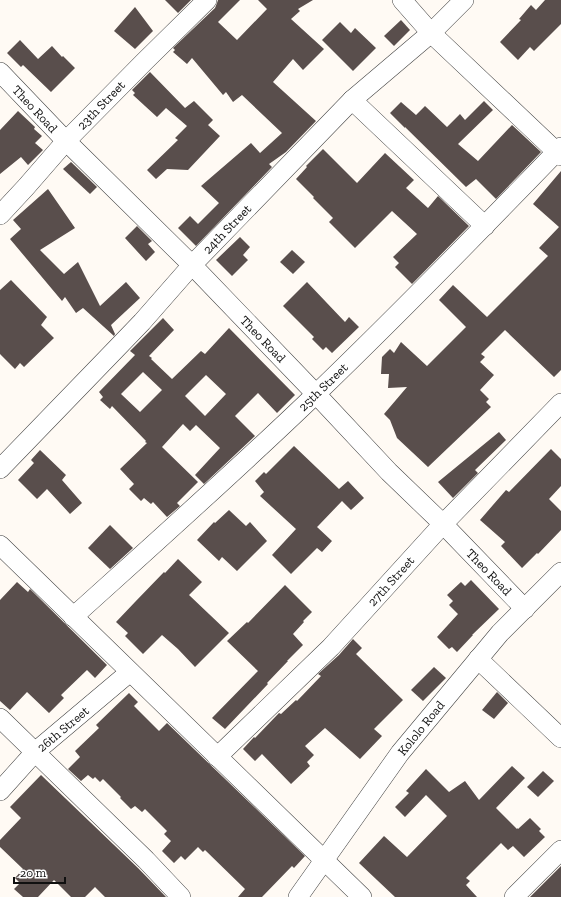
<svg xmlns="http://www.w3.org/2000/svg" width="561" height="897" viewBox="0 0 561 897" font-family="'Zilla Slab',serif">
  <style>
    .building { fill: #594e4c; fill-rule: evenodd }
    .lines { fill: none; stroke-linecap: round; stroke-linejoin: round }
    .minor-casing { stroke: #434343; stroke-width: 20 }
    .minor { stroke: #fff; stroke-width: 19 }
    .labels { text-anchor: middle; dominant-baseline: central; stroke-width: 4; stroke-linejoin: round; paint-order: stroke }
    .street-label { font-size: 13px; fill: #101010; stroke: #fff }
  </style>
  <rect width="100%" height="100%" fill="#fffaf4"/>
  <!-- building -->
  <g class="building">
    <path d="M165,0H191L178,13Z"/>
    <path d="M218,0H240L218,22L237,40L267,9L258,0H313L298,9L300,11L291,19L324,49L303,70L293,59L273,82L316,121L286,152L269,164L272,167L196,246L178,228L190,216L198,224L219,203L201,186L251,143L260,153L282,133L242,95L233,102L226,92L223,95L192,58L187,64L173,52L175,50L173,48L215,8L217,3Z"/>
    <path d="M545,0H561V24L534,51L530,47L518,60L500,42L521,20L519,19L531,5L536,10Z"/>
    <path d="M135,7L153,31L135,49L114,31Z"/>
    <path d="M401,20L410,30L394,46L384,36Z"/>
    <path d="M340,22L351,33L355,28L376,48L353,71L322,40Z"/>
    <path d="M20,40L38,59L52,46L62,57L63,56L75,68L51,92L23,65L21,67L7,53Z"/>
    <path d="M150,72L185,108L194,101L213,120L208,125L220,136L188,170L167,169L156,179L147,170L178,140L175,138L187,126L166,108L157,117L133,95L135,93L132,90Z"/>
    <path d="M484,101L493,110L458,144L478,161L512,125L541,152L496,199L476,179L466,187L405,127V128L390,113L401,102L416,115L425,106L447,127L460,114L465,120Z"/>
    <path d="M18,111L35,127L34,129L42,136L35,143L43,150L28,165L21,157L0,174V130Z"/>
    <path d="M323,149L357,183L385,153L414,180L406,188L428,208L438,196L469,226L412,284L395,267L399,263L393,257L417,234L392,211L355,248L329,222L333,218L313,198L314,197L296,179L307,167L306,166Z"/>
    <path d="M71,162L97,187L90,194L63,169Z"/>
    <path d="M561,171V370L554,377L505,330L481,354L485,357L480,362L494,375L480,390L489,399L486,402L491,407L428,467L397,438L390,420L384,414L407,387L388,388L389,374H381L382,357L390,349L394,353L401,342L427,366L466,327L439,300L453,285L487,317L548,256L539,248L559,227L533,204Z"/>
    <path d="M48,189L75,228L40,250L64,274L78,262L100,306L126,282L140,298L111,325L115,334L114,336L83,308L76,313L65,297L62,301L10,239L21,229L13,220Z"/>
    <path d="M137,226L152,241L148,244L155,252L146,261L125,238Z"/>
    <path d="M240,237L250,247L243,255L248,260L232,276L216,260Z"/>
    <path d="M292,250L305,262L293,274L280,262Z"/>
    <path d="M11,280L47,317L41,325L54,338L24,367L20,363L15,369L0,354V290Z"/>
    <path d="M307,282L345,322L349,317L359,327L332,353L326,347L323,350L312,339L314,337L283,306Z"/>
    <path d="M163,318L174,330L149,356L152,358L151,359L172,379L201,351L205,354L229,328L295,395L277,413L258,393L235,416L255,436L204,484L195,475L220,448L196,425L190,431L183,424L162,447L198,482L177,503L180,506L167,517L153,502L151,504L144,498L141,501L129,489L134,484L120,469L147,443L145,442L146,441L112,406L110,409L100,400L103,397L99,392L135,355L130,351ZM143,372L162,390L140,412L121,394ZM206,375L226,394L205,416L185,396Z"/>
    <path d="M499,432L506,440L475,470L478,473L453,498L438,482Z"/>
    <path d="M294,446L339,489L348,481L364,498L351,510L342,501L320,524L317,527L332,541L322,552L317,548L291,574L272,555L296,529L260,496L264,492L255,481L264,472L266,474Z"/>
    <path d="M551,449L561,459V486L549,499L561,511V530L538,554L537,553L522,568L501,546L505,542L480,520L506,490L509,492Z"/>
    <path d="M40,450L66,475L62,480L82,503L70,514L47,489L37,499L18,480L34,463L31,460Z"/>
    <path d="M229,510L246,526L250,522L267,541L237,571L222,557L219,561L197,540L214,522L215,523Z"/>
    <path d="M110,525L133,548L110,569L88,548Z"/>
    <path d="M178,559L202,582L189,595L229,633L195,667L178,649L162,635L143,654L125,636L128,633L116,622L135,602L164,572L165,573Z"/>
    <path d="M471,580L499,609L472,635H473L457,652L452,647L449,649L437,637L458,614L449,605L453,601L447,595L461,582L465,586Z"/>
    <path d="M17,582L28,592L30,589L107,665L95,678L87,670L61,695L64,698L49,713L27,692L10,710L0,701V600Z"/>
    <path d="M285,585L312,612L303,621L304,622L293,634L303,645L287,661H288L267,683L268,684L225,729L212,718L258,671L227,641L247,622L248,623Z"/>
    <path d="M353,639L362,648L356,654L403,700L374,729L382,736L360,759L325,728L305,746L314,755L307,762L310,766L291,784L262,754L255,761L243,749L254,737L255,738L279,713L281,714L296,700L297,701L321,676L318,674L339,655Z"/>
    <path d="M434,667L446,678L423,701L411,690Z"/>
    <path d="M497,692L508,703L494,719L482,710Z"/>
    <path d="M129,693L138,702L134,706L159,731L167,723L305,856L294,868L292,866L262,897H238L245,889L205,850L203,852L198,847L185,860L181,856L174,863L162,851L171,841L164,834L167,831L145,809L142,812L135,806L131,809L120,798L121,797L103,779L100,782L95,777L93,779L88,775L81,781L68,769L80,757L75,751L99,728L96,725Z"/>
    <path d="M512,766L525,778L496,808L517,829V828L518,829L530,818L541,829L539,831L545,837L524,857L513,846L508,850L501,843L466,878L470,881L466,885L477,897H395L359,863L384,836L407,857L447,816L426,795L405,817L395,807L409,793L406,791L426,769L449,792L465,781L479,800Z"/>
    <path d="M543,771L554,781L538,797L527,787Z"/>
    <path d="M41,775L138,868L166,897H105L95,887L85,897H71L54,880L38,897H23L14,889L20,883L15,878L23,869L0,847V840L21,818L10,807Z"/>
    <path d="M561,866V897H530Z"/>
  </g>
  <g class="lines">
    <defs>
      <g id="minor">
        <path d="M402,0L431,33L561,156"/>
        <path d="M0,72L66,141L192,265L316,394L389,472L443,524L525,609"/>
        <path d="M352,100L485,226"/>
        <path d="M0,215L26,187L66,141L144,62L207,0"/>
        <path d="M0,469L116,349L142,322L192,265L352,100L431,33L464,0"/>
        <path d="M0,545L362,897"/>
        <path d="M73,617C155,543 237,470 317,393C400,313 481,230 561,147"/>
        <path d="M478,659L561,738"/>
        <path d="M0,718L146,860L181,897"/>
        <path d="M217,757L331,647L443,524L561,403"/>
        <path d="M0,791L35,752L130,672"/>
        <path d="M298,897L400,753L500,633L561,572"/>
        <path d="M514,897L561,850"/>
      </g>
    </defs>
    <!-- minor casing -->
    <use href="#minor" class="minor-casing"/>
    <!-- minor -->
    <use href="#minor" class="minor"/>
  </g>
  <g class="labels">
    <!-- street labels -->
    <g class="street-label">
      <text transform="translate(101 105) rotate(-46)">23th Street</text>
      <text transform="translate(35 109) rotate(47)">Theo Road</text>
      <text transform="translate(227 229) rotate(-46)">24th Street</text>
      <text transform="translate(263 339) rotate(46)">Theo Road</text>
      <text transform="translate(323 387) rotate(-44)">25th Street</text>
      <text transform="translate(489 572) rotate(46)">Theo Road</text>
      <text transform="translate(391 581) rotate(-48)">27th Street</text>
      <text transform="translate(421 728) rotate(-51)">Kololo Road</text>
      <text transform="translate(63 729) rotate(-40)">26th Street</text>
    </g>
  </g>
  <!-- scale -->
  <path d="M14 877v6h51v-6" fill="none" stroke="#101010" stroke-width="2"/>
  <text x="20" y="877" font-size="12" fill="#101010" stroke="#ffffff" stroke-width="3" paint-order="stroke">20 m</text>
</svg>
